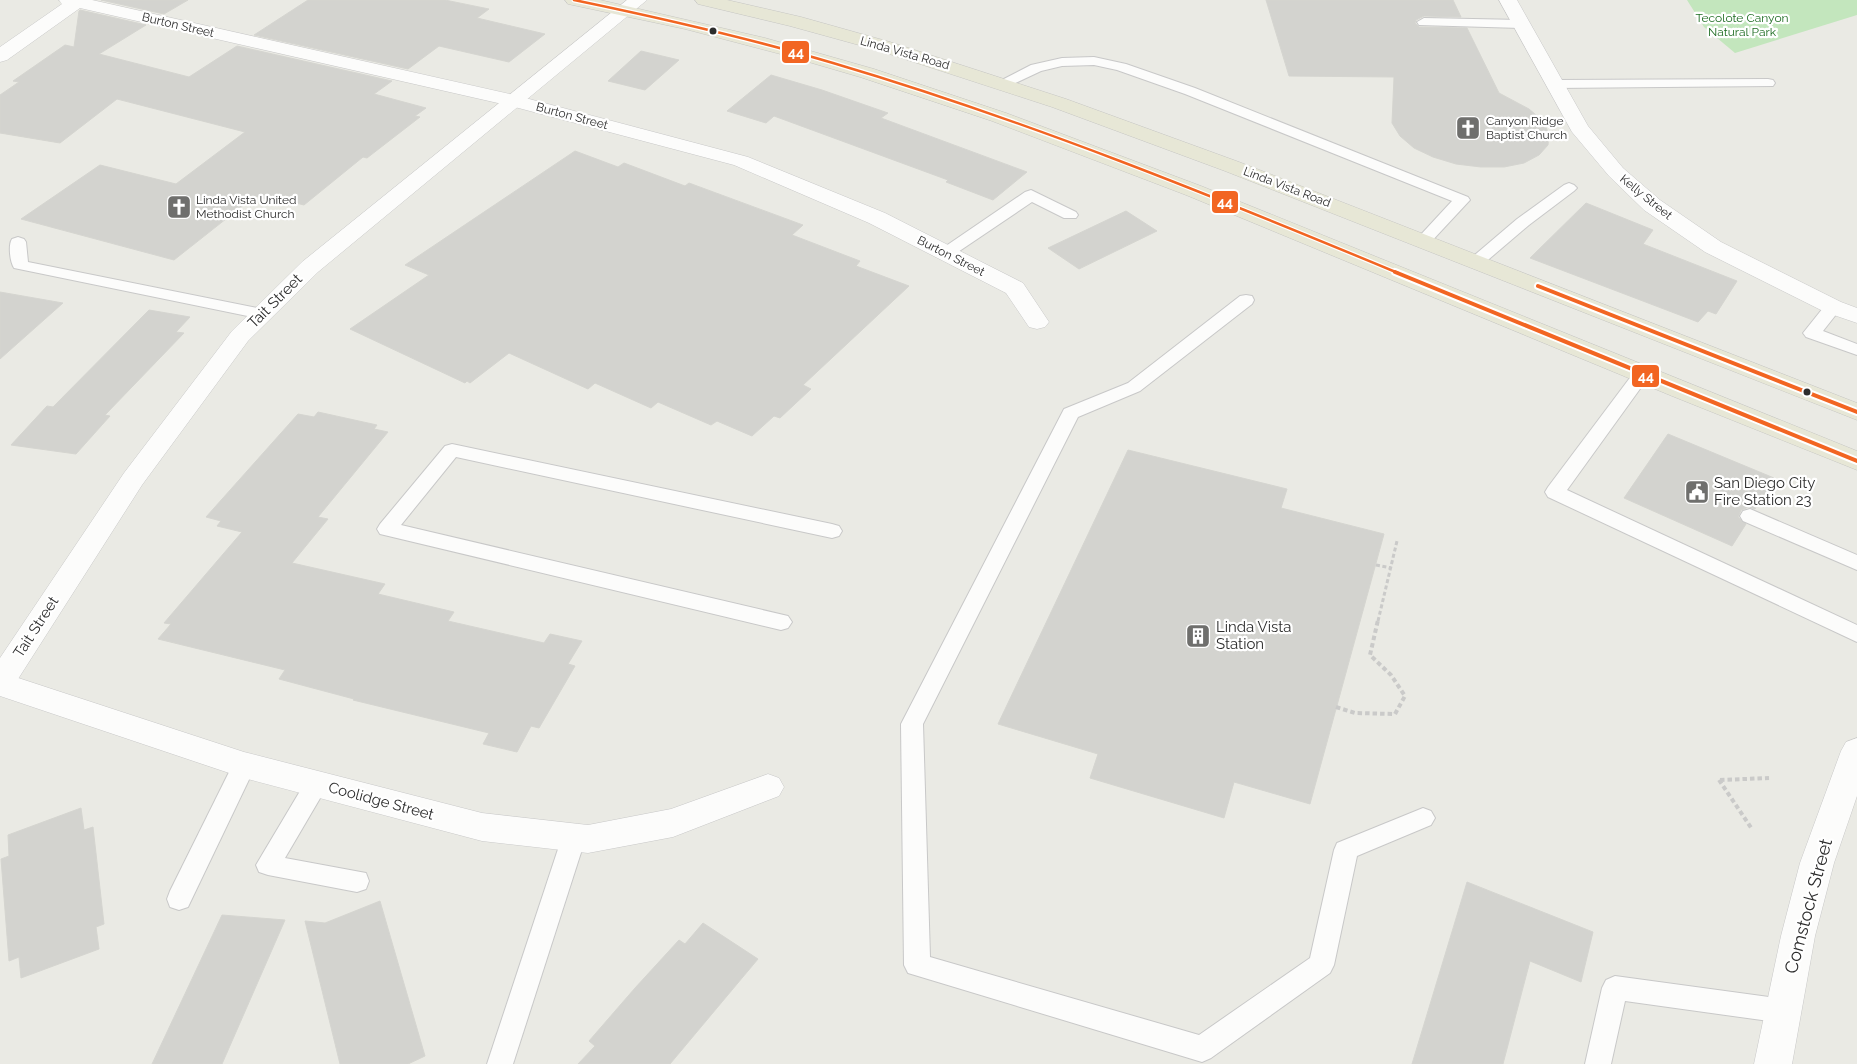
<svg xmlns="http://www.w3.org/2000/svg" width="1857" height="1064" viewBox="0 0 1857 1064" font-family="Raleway,sans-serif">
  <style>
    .green { fill: #c3e6bd }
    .building { fill: #d3d3cf; stroke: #d5d5d0 }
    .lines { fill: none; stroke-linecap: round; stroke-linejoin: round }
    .service-casing { stroke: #c8c8c8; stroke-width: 2 }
    .minor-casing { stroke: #c8c8c8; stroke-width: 1 }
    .tertiary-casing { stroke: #c8c8c8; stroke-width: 1 }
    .primary-casing { stroke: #c6c6c3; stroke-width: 1 }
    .path-far1 { stroke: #cacac9; stroke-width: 3; stroke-dasharray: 4 2.5; stroke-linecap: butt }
    .path { stroke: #cacac9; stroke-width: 4; stroke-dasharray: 4.5 3; stroke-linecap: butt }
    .service { fill: #fcfcfb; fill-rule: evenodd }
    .minor { fill: #fcfcfb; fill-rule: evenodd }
    .tertiary { fill: #fcfcfb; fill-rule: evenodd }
    .primary { fill: #e7e7d6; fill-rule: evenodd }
    .bus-1-far1-casing { stroke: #fff; stroke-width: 5 }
    .bus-1-casing { stroke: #fff; stroke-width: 8 }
    .bus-1-far1 { stroke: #f26522; stroke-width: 2.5 }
    .bus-1 { stroke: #f26522; stroke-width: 4 }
    .bus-dot { fill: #2d2d2d; stroke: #fff; stroke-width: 2 }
    .labels { text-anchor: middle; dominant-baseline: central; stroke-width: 4.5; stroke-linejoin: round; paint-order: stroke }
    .far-park-label { font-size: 12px; fill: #1c6b20; stroke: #fff }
    .far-street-label { font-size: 12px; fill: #2d2d2d; stroke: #fff }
    .far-poi-label { font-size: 12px; fill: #2d2d2d; stroke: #fff; text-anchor: start }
    .street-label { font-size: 15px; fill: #2d2d2d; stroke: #fff }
    .poi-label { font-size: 15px; fill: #2d2d2d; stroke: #fff; text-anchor: start }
    .near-street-label { font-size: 18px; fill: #2d2d2d; stroke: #fff }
    .line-badge { stroke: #fff; stroke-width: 2 }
    .badge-label { font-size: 14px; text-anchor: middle; font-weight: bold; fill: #fff }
  </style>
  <rect width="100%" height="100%" fill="#eaeae4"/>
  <!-- green -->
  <path class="green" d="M1687,0H1857V15L1735,53L1704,27Z"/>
  <!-- building -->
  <g class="building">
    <path d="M101,0H188L164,14Z"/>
    <path d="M308,0H445L489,9L477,18L545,34L509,62L439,46L408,69L254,35Z"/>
    <path d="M1266,0H1453L1461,17L1424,16L1416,20L1415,23L1419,27L1467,28L1499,93L1529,109L1543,121L1549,134L1548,145L1539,155L1524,163L1504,167H1481L1456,164L1433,157L1414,148L1400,136L1392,123L1394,77L1289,76Z"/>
    <path d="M80,10L146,25L99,54L189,77L237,46L392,81L374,94L426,108L415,116L420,117L367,158L363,157L304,205L292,202L289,205L255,196L174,260L21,219L100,165L176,184L245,132L117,99L60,143L0,133V95L19,82L13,81L65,45L74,47L79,11Z"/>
    <path d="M641,51L679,60L645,90L608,81Z"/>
    <path d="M771,75L822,90L888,113L881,118L1027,172L993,200L946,182L948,180L774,116L766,123L727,111Z"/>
    <path d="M575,151L618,167L624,163L685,186L689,183L803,225L792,235L860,261L856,266L909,286L803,385L811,389L780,418L774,416L752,436L717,421L711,425L658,402L651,408L595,383L588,389L509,353L470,383L467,381L465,383L350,329L429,275L405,265Z"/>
    <path d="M1586,203L1653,230L1643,244L1737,281L1716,314L1708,311L1698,322L1530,258Z"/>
    <path d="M1126,211L1157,231L1079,269L1048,248Z"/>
    <path d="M0,292L63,303L0,359Z"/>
    <path d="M149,310L190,317L176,332L184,333L105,415L110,416L76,454L11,445L47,406L53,407Z"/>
    <path d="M318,412L377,425L374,429L388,432L318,517L328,519L292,563L385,584L378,594L454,612L448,621L544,643L550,634L582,641L568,664L575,666L539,728L531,726L517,752L483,744L489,733L353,700L354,699L279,679L285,670L158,639L171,624L164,623L242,532L217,526L221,521L206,517L298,414L314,417Z"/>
    <path d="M1668,434L1774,478L1755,509L1749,507L1741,510L1738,517L1746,524L1732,546L1624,498Z"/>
    <path d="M1128,450L1287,489L1281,508L1384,534L1310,804L1234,782L1224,818L1090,778L1098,754L998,724Z"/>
    <path d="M81,808L84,830L93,827L104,924L96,927L99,949L21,978L19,957L9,961L1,859L9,856L8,835Z"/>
    <path d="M1467,882L1593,932L1581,982L1530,961L1503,1064H1412Z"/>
    <path d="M380,901L425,1056L408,1064H340L305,921L325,923Z"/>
    <path d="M222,915L285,920L222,1064H152Z"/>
    <path d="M703,923L758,959L670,1064H578L595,1046L589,1041L635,988L679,940L685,944Z"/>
  </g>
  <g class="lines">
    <defs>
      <g id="service">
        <path d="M1424,18L1521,20L1528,24L1521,28L1419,25L1417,22Z"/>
        <path d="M1094,57L1126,64L1195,88L1468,197L1470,200L1429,244H1417L1415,241L1452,201L1185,94L1117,70L1094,65L1062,66L1041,71L1005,88L1000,87L998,84L1000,81L1031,65L1062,58Z"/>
        <path d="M1768,79L1773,80L1775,83L1773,86L1555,88L1550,87L1548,84L1550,81L1555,80Z"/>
        <path d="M1569,183L1574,185L1577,188L1574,191L1529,225L1482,265H1470L1468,262L1470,259L1517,219L1564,185Z"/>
        <path d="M1031,190L1076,212L1078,215L1076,218H1064L1032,202L952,256H940L938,253L940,250L1025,192Z"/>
        <path d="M18,237L24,239L26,242L28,262L262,309L268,310L271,314L268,318L262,319L14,268C10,262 8,245 12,239Z"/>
        <path d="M1246,295L1252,296L1254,300L1252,304L1140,391L1078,417L923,724L930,957L1199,1035L1310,958L1334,850L1337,843L1423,808L1431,811L1435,818L1431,825L1357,856L1334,965L1330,973L1211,1058L1202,1062L908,973L904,965L901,724L1064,409L1128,383L1240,296Z"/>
        <path d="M1833,302L1839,303L1842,307L1823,331L1857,344V355L1806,337L1803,333L1827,303Z"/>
        <path d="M1641,369L1647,371L1650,375L1567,490L1857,625V642L1548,497L1545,492L1548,487L1635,371Z"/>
        <path d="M452,444L832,524L839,526L842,531L839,536L832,538L456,457L401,525L788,616L792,622L788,628L781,630L380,534L377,529L380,524L445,446Z"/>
        <path d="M1750,509L1857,555V570L1743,521L1740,516L1743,511Z"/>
        <path d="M244,756L252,758L256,765L188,907L179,910L170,907L167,899L170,891L236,758Z"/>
        <path d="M317,773L325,776L329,783L285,858L366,873L369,881L366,889L357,892L268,875L259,872L256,865L309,776Z"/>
        <path d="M574,827L582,830L586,837L513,1064H487L562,837L566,830Z"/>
        <path d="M1615,976L1783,999L1792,1002L1796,1011L1792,1020L1783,1023L1625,1001L1611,1064H1585L1602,988L1606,980Z"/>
      </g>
      <g id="minor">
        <path d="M59,0H92L514,95L748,157L885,213L1023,283L1049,322L1045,327L1037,329L1029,327L1006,293L869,223L734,165L511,106L80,8L7,60L0,62V47L62,4Z"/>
        <path d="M1499,0H1517L1588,126L1623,168L1660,200L1721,242L1841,302L1857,308V323L1825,312L1705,252L1644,210L1609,176L1572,132Z"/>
        <path d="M0,672L244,752L482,813L588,825L671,809L768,774L779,778L784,787L779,796L673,837L588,853L482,841L244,778L0,696Z"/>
      </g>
      <g id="tertiary">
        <path d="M627,0H647L318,272L248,341L142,485L11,690L0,694V658L124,473L232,331L302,262Z"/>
        <path d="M1857,738V796L1834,863L1815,936L1792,1064H1754L1781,936L1800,863L1841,751L1846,742Z"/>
      </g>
      <g id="primary">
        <path d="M565,0H600L765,38L874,69L1006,113L1201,186L1857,451V470L1672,396L1186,195L992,121L860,77L788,56L685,29L568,4Z"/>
        <path d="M695,0H727L801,17L890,42L1066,99L1239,162L1857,403V420L1225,171L1052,107L877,50L790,26L698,4Z"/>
      </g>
    </defs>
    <!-- service casing -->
    <use href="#service" class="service-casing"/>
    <!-- minor casing -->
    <use href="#minor" class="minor-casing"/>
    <!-- tertiary casing -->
    <use href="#tertiary" class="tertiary-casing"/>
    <!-- primary casing -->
    <use href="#primary" class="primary-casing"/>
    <!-- path-far1 -->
    <g class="path-far1">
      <path d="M1376,565L1391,568"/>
      <path d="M1378,621L1397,541"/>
    </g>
    <!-- path -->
    <g class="path">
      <path d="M1336,707L1355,713L1395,714L1405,696L1391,675L1370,655L1378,620"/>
      <path d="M1719,780L1752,829"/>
      <path d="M1720,780L1769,778"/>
    </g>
    <!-- service -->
    <use href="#service" class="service"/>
    <!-- minor -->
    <use href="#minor" class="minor"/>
    <!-- tertiary -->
    <use href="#tertiary" class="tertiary"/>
    <!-- primary -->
    <use href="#primary" class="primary"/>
    <defs>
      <path id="bus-1-far1" d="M574,0C661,18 748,38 833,63C1026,120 1213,196 1398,273"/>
      <g id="bus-1">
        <path d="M1395,272L1857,461"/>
        <path d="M1538,286L1857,412"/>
      </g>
    </defs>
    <!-- bus-1-far1 casing -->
    <use href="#bus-1-far1" class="bus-1-far1-casing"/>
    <!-- bus-1 casing -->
    <use href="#bus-1" class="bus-1-casing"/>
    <!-- bus-1-far1 -->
    <use href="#bus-1-far1" class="bus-1-far1"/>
    <!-- bus-1 -->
    <use href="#bus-1" class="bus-1"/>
  </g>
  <!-- icons -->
  <defs>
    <symbol id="church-square" viewBox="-11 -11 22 22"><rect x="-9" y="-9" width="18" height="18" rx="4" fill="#6f6f6d" stroke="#fff"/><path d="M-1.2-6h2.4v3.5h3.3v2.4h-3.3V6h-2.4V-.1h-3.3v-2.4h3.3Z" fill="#fff"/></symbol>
    <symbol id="civic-square" viewBox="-11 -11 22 22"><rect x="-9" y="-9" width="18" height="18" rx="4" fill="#6f6f6d" stroke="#fff"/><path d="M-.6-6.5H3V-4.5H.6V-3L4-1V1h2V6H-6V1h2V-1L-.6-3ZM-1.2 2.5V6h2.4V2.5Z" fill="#fff"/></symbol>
    <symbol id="building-square" viewBox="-11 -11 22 22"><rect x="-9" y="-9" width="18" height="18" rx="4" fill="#6f6f6d" stroke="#fff"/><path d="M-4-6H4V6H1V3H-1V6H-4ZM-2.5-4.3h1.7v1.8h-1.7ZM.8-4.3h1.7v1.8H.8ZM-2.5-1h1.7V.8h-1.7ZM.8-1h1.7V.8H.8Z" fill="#fff"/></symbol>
  </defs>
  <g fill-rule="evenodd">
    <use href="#church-square" x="1454" y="114" width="28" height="28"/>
    <use href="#church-square" x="165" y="193" width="28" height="28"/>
    <use href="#civic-square" x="1683" y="478" width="28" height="28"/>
    <use href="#building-square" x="1184" y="622" width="28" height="28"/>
  </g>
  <!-- markers -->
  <g class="bus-dot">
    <circle cx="713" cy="31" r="4.5"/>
    <circle cx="1807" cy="392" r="4.5"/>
  </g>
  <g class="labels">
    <!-- far-park labels -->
    <g class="far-park-label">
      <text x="1742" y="18">Tecolote Canyon<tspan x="1742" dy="14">Natural Park</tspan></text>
    </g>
    <!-- far-street labels -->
    <g class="far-street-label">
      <text transform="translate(178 25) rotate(13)">Burton Street</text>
      <text transform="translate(905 53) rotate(16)">Linda Vista Road</text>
      <text transform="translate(572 116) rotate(15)">Burton Street</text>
      <text transform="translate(1287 187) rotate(21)">Linda Vista Road</text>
      <text transform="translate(1646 197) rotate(39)">Kelly Street</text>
      <text transform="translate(951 256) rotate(27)">Burton Street</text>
    </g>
    <!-- far-poi labels -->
    <g class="far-poi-label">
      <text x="1486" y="121">Canyon Ridge<tspan x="1486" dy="14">Baptist Church</tspan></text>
      <text x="196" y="200">Linda Vista United<tspan x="196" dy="14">Methodist Church</tspan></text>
    </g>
    <!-- street labels -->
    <g class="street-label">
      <text transform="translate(275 301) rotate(-45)">Tait Street</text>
      <text transform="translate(36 627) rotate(-57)">Tait Street</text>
      <text transform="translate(381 801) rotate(15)">Coolidge Street</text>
    </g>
    <!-- poi labels -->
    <g class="poi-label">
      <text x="1714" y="483">San Diego City<tspan x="1714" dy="17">Fire Station 23</tspan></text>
      <text x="1216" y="627">Linda Vista<tspan x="1216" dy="17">Station</tspan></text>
    </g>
    <!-- near-street labels -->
    <g class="near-street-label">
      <text transform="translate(1808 906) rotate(-75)">Comstock Street</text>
    </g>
  </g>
  <g class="line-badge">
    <rect x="781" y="40" width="29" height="24" rx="5" fill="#f26522"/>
    <rect x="1211" y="190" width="28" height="24" rx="5" fill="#f26522"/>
    <rect x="1631" y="364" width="29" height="24" rx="5" fill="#f26522"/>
  </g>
  <g class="badge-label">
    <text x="796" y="57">44</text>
    <text x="1225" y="207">44</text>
    <text x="1646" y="381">44</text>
  </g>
</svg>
